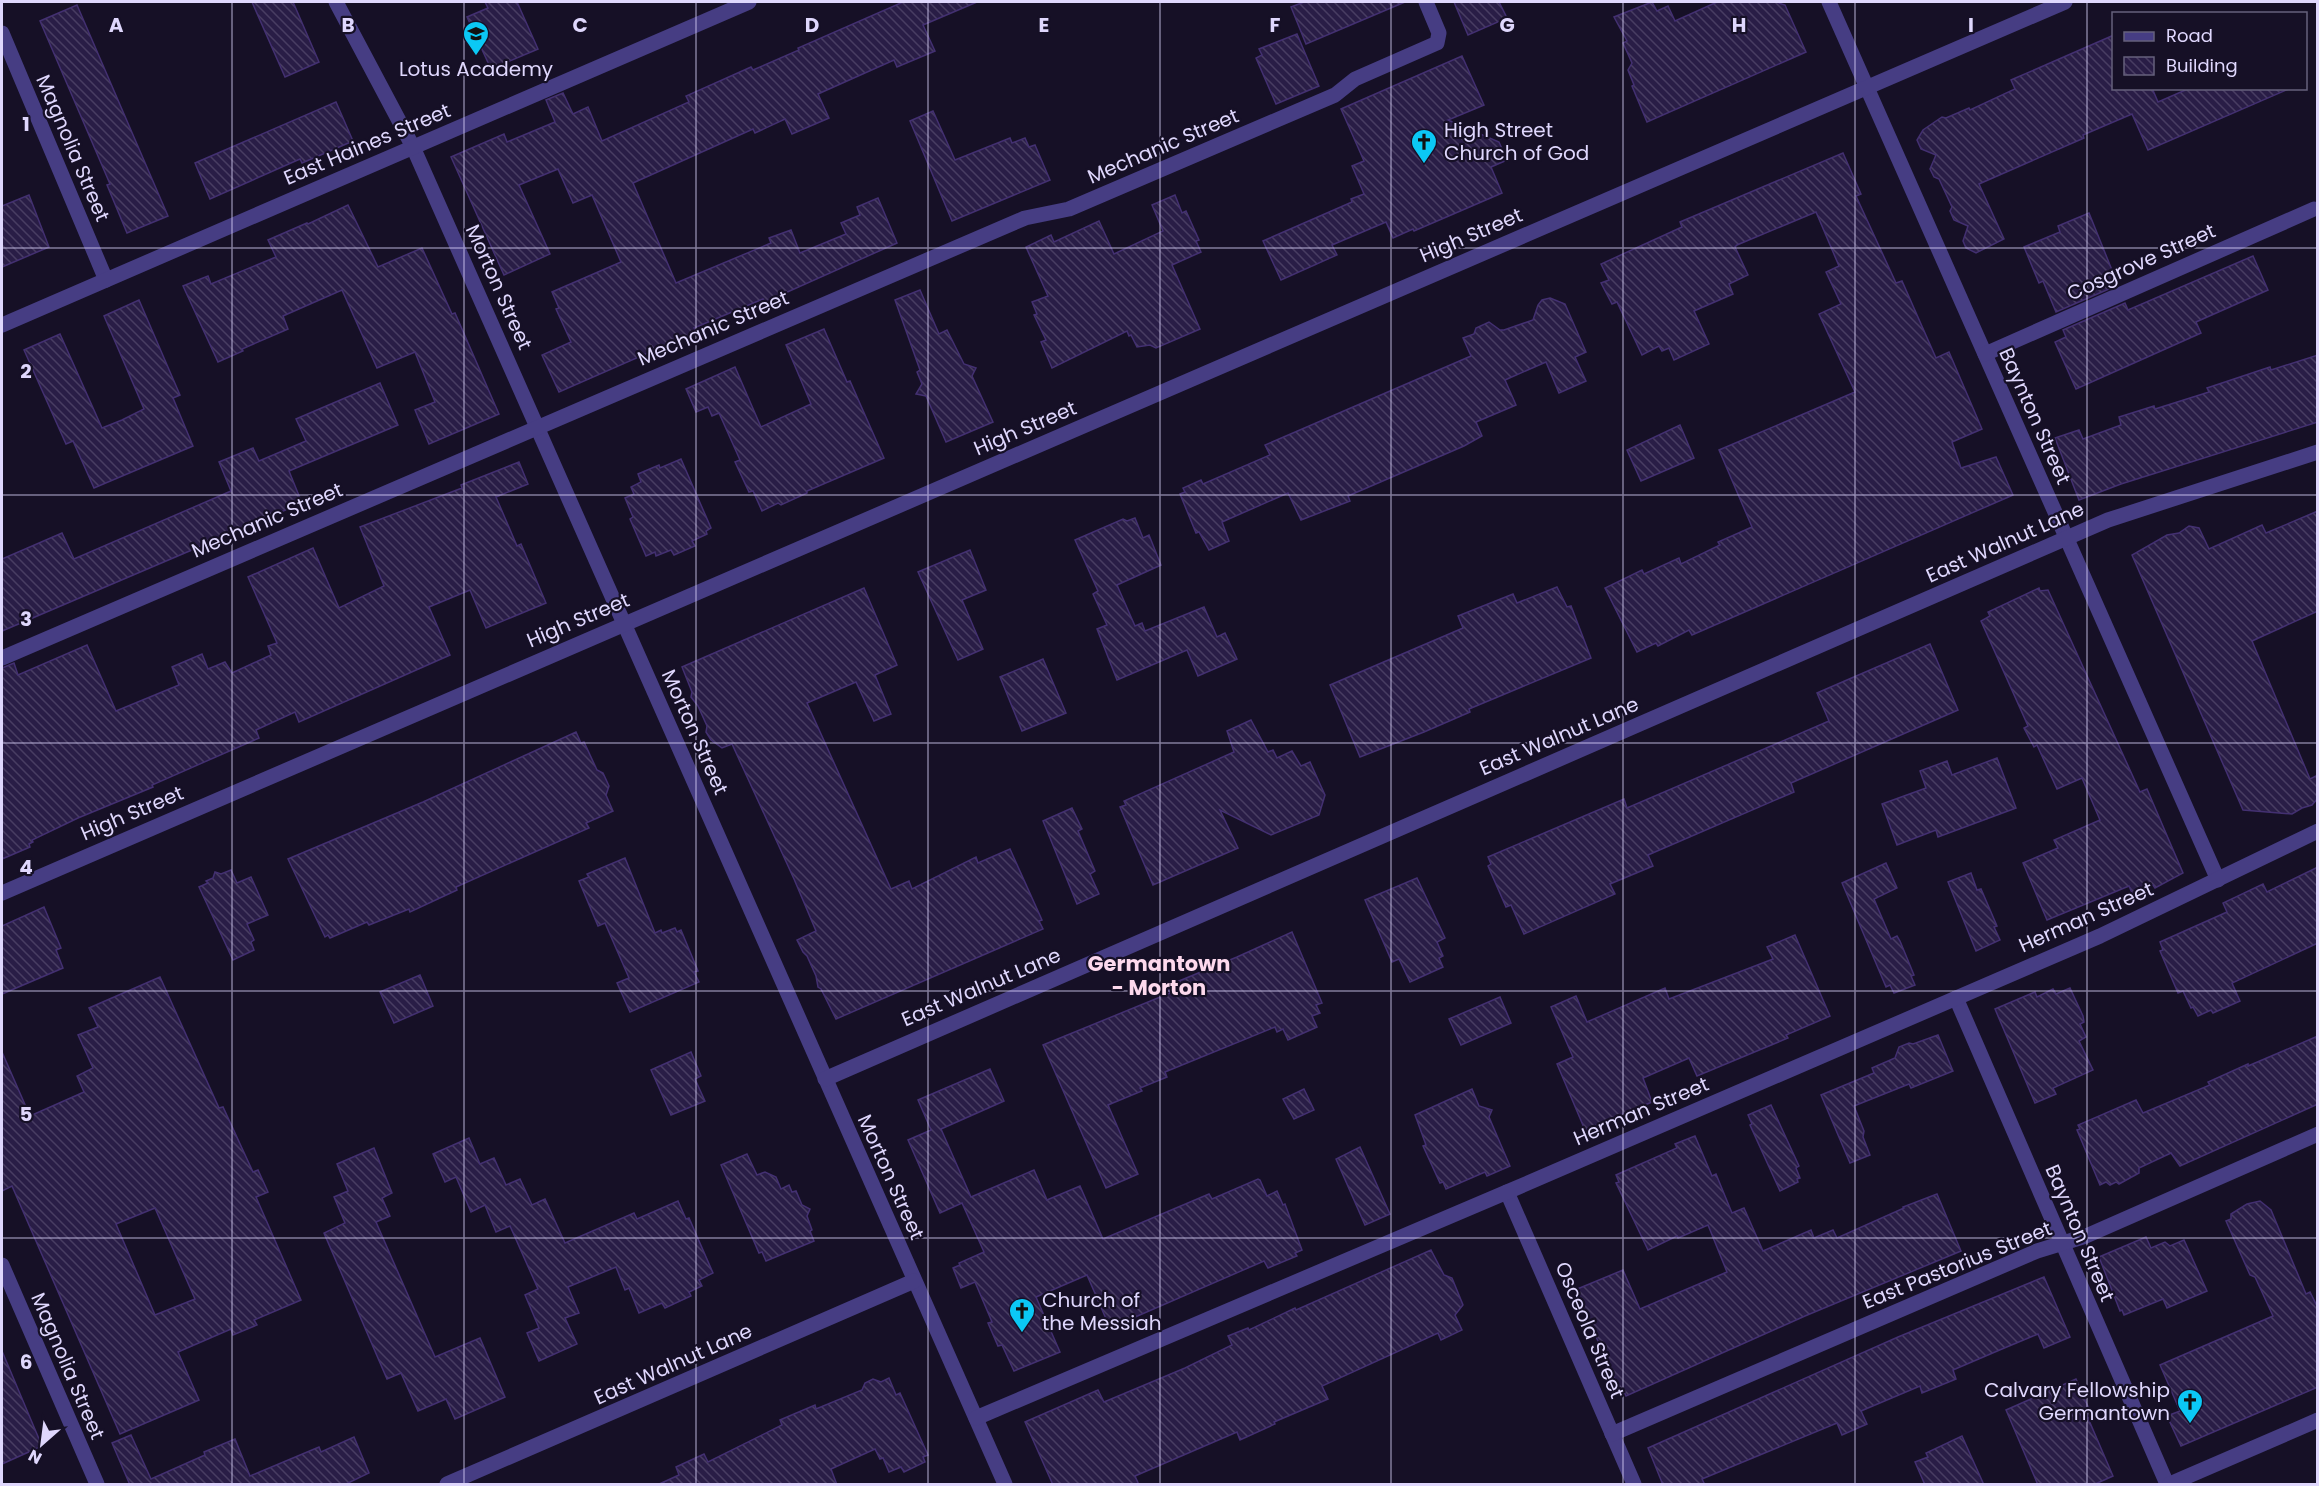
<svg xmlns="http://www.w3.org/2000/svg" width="2319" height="1486" viewBox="0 0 2319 1486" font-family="Poppins,sans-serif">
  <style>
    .building { fill: url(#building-back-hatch); stroke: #433071; stroke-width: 1.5; fill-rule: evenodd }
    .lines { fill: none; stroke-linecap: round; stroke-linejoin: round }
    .minor { stroke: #463d83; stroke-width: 15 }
    .grid { fill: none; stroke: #dfd7fd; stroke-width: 1.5; stroke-opacity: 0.55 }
    .labels { text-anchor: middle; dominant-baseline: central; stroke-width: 4.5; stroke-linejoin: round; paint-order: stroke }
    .poi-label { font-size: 20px; fill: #dfd7fd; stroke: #161026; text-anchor: start }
    .street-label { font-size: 20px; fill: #dfd7fd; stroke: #161026 }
    .neighbourhood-label { font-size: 21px; font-weight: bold; fill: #fdd9ed; stroke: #161026 }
    .grid-label { font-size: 20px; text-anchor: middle; font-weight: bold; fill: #dfd7fd; stroke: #161026; stroke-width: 4.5; stroke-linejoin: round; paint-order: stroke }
  </style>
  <defs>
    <pattern id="building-back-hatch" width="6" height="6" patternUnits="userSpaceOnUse" patternTransform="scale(1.5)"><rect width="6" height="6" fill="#291d46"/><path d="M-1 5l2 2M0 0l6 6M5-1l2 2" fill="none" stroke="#483d62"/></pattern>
  </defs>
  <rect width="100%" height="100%" fill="#161026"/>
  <!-- building -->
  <g class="building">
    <path d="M252,2H293L319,62L285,77Z"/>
    <path d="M485,2H517L538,49L491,69L467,17L488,8Z"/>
    <path d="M903,2H977L923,25L935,51L897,67L894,60L818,94L829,118L792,134L785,119L755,133L753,129L633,183L676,283L771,243L769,238L791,230L800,253L846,234L841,223L860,215L857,207L878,198L897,243L765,302L763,299L694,328L696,332L559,392L542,355L571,342L556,309L559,308L552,292L621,262L592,195L573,203L558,169L519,185L550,254L504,275L451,157L504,134L507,142L555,122L546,100L563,93L573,114L588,107L602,141L689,102L686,96L751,67L753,70L799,50L798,48Z"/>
    <path d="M1304,2H1405L1306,44L1291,7Z"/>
    <path d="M1454,2H1499L1507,18L1468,35Z"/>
    <path d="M1652,2L1657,11L1668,6L1675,21L1717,2H1776L1785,5L1806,52L1647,122L1632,86L1634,85L1628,70L1632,63L1623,43L1627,41L1614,17Z"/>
    <path d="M77,5L168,216L127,233L107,185L110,184L40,21Z"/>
    <path d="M1297,34L1319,86L1276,104L1256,58L1262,55L1259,49Z"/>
    <path d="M2114,35V88H2152L2158,102L2190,88H2291L2148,150L2132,114L2083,135L2084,138L1979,184L2004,239L1976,253L1966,248L1963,241L1968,226L1954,220L1950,211L1952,207L1939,179L1934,177L1930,169L1936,155L1921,149L1917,140L1923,130L1942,117L1946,118L1969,108L1970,110L2015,89L2011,80Z"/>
    <path d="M1462,56L1484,105L1448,120L1499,142L1507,160L1491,167L1502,193L1414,231L1413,229L1393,238L1386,222L1332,245L1337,255L1281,280L1263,241L1352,202L1351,199L1364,194L1352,166L1364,161L1341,109Z"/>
    <path d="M336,102L353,141L302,163L300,159L210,199L195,163Z"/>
    <path d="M933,111L955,160L1010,138L1012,143L1025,138L1029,147L1035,145L1050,180L952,221L910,121Z"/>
    <path d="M1843,153L1861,194L1856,196L1896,283L1902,281L1936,358L1949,352L1982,429L1952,442L1961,468L1996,457L2013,495L1692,635L1689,630L1658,646L1656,643L1637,652L1605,588L1642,570L1644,574L1679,558L1681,564L1720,545L1718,542L1752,527L1719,450L1855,392L1819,314L1841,304L1826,272L1839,266L1816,212L1737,245L1735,247L1748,275L1729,284L1733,294L1694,311L1709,344L1674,360L1669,348L1662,351L1659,346L1642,355L1617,302L1612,304L1601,283L1609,280L1601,264L1682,227L1680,222Z"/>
    <path d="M29,195L49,247L2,267V206Z"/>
    <path d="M1175,195L1182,213L1186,211L1199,240L1196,241L1201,252L1172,265L1200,329L1156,348L1150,345L1137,347L1131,335L1129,336L1127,331L1052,368L1041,342L1046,340L1034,315L1037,314L1032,302L1048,296L1026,247L1051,235L1054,242L1099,221L1114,254L1163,231L1152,205Z"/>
    <path d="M348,205L378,267L422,248L452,314L455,313L499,414L429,444L415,410L435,402L415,352L377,368L342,290L283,316L288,329L242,349L243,351L218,362L183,286L208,276L211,284L276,257L268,240L307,223L308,224Z"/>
    <path d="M2089,213L2118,285L2056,312L2043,281L2039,283L2024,247L2060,232L2058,226Z"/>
    <path d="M2253,256L2268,290L2196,322L2201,333L2076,389L2055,342L2066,337L2063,330L2125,303L2128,310Z"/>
    <path d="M920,290L939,334L947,330L964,364L976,368L972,376L993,422L946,442L926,396L916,394L922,384L917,372L920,370L895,300Z"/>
    <path d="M1550,298L1565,304L1586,352L1575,357L1586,381L1559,393L1546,362L1505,380L1516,405L1476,422L1482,436L1464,446L1348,496L1350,501L1301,520L1288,493L1222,522L1229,541L1209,550L1199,532L1196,533L1180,494L1185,492L1183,488L1201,480L1203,484L1270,455L1265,445L1471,356L1463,338L1474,334L1476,328L1489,322L1500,330H1504L1533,320L1538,305L1542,300Z"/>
    <path d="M139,300L180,395L173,398L193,446L94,488L73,441L66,444L24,350L60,334L102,428L122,420L144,409L104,316Z"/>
    <path d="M824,329L847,382L850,381L884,458L807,491V493L781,505L778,503L762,511L753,491L749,492L735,462L740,460L719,413L712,416L708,407L696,412L686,389L735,367L761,427L811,404L786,345Z"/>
    <path d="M2318,355V422L2121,484L2079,500L2055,438L2079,430L2083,439L2121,425L2119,417L2154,406L2155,409L2209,392L2207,388L2270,367L2271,370Z"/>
    <path d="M380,383L398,425L289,471L302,503L2,631V559L62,533L74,559L231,491L219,462L253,448L259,461L306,441L296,419Z"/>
    <path d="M1680,425L1694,458L1641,481L1627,450Z"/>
    <path d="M681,459L711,528L706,531L707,534L692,541L695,546L674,555L671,550L656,556L655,552L646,556L630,519L633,517L625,498L634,494L631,487L641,482L638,474L659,465L660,468Z"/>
    <path d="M519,462L528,484L496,497L517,546L521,544L546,603L486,628L470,590L429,607L450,655L299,722L295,712L256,730L259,738L152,785L153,787L78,818L32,840L33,842L29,844L30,847L2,859V668L14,663L18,675L87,645L116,711L179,685L172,667L202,654L208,669L225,662L232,673L271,655L268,646L277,643L248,577L313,548L339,608L384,586L360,527L462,488L461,485Z"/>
    <path d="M2318,511V611L2252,641L2310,779L2318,775V798L2312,805L2302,808L2292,814L2243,810L2132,555L2167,535L2179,533L2189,526L2199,528L2209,549L2262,525L2266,533Z"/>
    <path d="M1135,518L1143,538L1149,535L1161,565L1117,585L1135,626L1142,623L1145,631L1204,607L1217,637L1225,633L1237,659L1198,676L1187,650L1117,680L1097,629L1107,625L1093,594L1098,591L1075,540L1123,519L1127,521Z"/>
    <path d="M970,550L986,590L962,600L983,649L958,660L918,572Z"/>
    <path d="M1557,587L1567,607L1571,606L1591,658L1469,709L1470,712L1424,732L1360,757L1330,685L1463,628L1458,616L1513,594L1517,603Z"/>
    <path d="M864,588L897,665L875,675L891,714L874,721L856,682L807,703L891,889L909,881L912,889L976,857L978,863L1010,849L1042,920L1039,921L1043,929L836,1019L821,989L818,987L816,976L807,956L803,952L797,940L816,931L794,879L732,744L722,748L711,740L706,732L707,726L698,706L691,697L692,692L682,667Z"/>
    <path d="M2039,588L2040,591L2048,590L2140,792L2147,789L2183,873L2155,888L2153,885L2132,893L2129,886L2047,920L2023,863L2058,848L2054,840L2100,820L2082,778L2057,789L2037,745L2034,747L2024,728L2028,726L1981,621L1990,616L1988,612Z"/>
    <path d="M1930,644L1958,710L1791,783L1794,792L1648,855L1653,866L1610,884L1615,894L1524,934L1511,905L1506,907L1488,866L1491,864L1488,857L1624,799L1627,808L1829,721L1817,693Z"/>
    <path d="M1043,659L1066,713L1022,731L1000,677Z"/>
    <path d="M1251,720L1268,752L1273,750L1277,758L1292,751L1301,766L1310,762L1325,795L1319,815L1271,835L1220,810L1238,848L1153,885L1120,807L1126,805L1124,801L1234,752L1227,731Z"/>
    <path d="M576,732L581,743L584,742L597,770L603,773L609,786L606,795L613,811L586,823L589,828L456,887L457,890L410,912L409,909L369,925L367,922L330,938L328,935L325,937L288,859L423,802Z"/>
    <path d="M1997,758L2016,808L1938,837L1936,830L1897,845L1882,804L1926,788L1920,771L1947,761L1952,775Z"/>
    <path d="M1072,808L1082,829L1078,831L1095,871L1090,874L1099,894L1077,904L1043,821Z"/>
    <path d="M625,858L655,933L661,930L662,933L675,928L677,932L681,930L698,971L694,972L699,982L630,1012L617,983L629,978L605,923L598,926L579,881L589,877L587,874Z"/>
    <path d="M1886,863L1897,888L1874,899L1891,939L1897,936L1900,941L1914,975L1911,976L1915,985L1894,993L1890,985L1886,987L1842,883Z"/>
    <path d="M2318,867V943L2232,983L2240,1001L2213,1013L2211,1010L2198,1016L2193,1007L2191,1008L2183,991L2178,993L2160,951L2163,950L2160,942L2227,912L2223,903L2263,884L2267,892Z"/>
    <path d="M231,870L237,883L251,877L268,915L247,924L254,940L251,942L254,950L233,960L199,887L208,883L206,881L213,878L215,872L221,874Z"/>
    <path d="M1971,873L1977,890L1981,889L1997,926L1994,927L2000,940L1976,951L1948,882Z"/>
    <path d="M1417,878L1445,938L1437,942L1443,956L1439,958L1443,967L1410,982L1399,959L1392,962L1365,900Z"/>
    <path d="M44,907L61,948L56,950L63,968L2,994V926Z"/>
    <path d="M1292,932L1322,1003L1316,1005L1320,1013L1312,1016L1317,1027L1288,1040L1283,1029L1277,1032L1275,1027L1165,1072L1167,1077L1140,1088L1142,1091L1108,1105L1138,1174L1106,1188L1043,1045L1170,993L1167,986L1237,957Z"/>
    <path d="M1795,935L1830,1016L1786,1035L1788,1038L1697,1076L1689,1058L1643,1078L1652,1102L1585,1130L1557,1064L1573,1057L1551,1007L1576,996L1587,1022L1665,988L1669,999L1773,959L1767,947Z"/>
    <path d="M420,975L433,1006L394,1023L380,992Z"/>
    <path d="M160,977L219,1108L223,1107L253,1172L258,1170L268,1192L256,1197L301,1300L254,1320L257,1325L233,1335L231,1329L178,1352L199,1400L120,1434L12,1186L2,1191V1052L30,1116L84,1092L77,1076L93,1068L78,1035L98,1027L89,1008ZM155,1208L195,1299L155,1315L116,1224Z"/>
    <path d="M2070,988L2083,1016L2084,1022L2080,1024L2086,1037L2079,1041L2093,1070L2053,1088L2056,1094L2035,1103L1995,1009L2035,992L2037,997L2053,989L2056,994Z"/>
    <path d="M1500,997L1511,1023L1461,1045L1449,1019Z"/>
    <path d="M1938,1035L1953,1071L1911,1088L1909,1084L1854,1106L1864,1131L1863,1137L1870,1155L1850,1163L1821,1095L1874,1073L1872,1068L1895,1058L1899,1047L1909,1043L1913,1044Z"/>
    <path d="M2318,1036V1104L2180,1166L2171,1153L2139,1168V1173L2119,1184L2116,1182L2110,1185L2106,1182L2100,1185L2077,1130L2080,1129L2078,1125L2136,1100L2143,1113L2210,1085L2208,1082L2248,1064V1066Z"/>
    <path d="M691,1052L701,1076L695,1079L705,1101L671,1115L651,1070Z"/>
    <path d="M990,1069L1004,1101L941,1129L971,1197L1034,1170L1047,1200L1080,1186L1103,1239L1209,1194L1212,1199L1258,1179L1260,1180L1267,1196L1277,1191L1283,1205L1285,1204L1302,1250L1295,1253L1297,1256L1268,1268L1264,1261L1110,1328L1087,1275L1036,1297L1060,1352L1014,1371L1002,1345L998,1346L988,1323L992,1322L975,1282L961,1288L953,1268L960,1265L959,1263L984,1252L962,1203L940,1213L908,1140L931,1130L918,1100Z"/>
    <path d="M1304,1089L1314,1110L1294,1119L1283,1099Z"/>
    <path d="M1472,1089L1479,1106L1492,1110L1489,1117L1510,1166L1487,1176L1485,1172L1446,1189L1443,1182L1440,1183L1423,1146L1426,1145L1415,1115Z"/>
    <path d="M1771,1105L1799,1166L1796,1168L1800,1178L1797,1179L1798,1182L1780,1191L1750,1125L1752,1124L1748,1115Z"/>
    <path d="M1695,1136L1712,1176L1716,1174L1732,1213L1744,1208L1763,1251L1811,1230L1814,1238L1833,1230L1837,1238L1904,1208L1903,1207L1937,1194L1961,1251L1805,1316L1626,1396L1623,1389L1620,1390L1575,1290L1623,1270L1640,1309L1727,1272L1708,1225L1678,1238L1677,1236L1648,1250L1616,1183L1619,1182L1616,1175L1677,1148L1675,1144Z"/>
    <path d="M469,1138L480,1164L494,1158L506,1185L520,1179L532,1205L545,1199L565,1243L634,1213L637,1219L678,1201L686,1219L689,1218L713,1273L699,1280L702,1286L689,1292L691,1296L665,1308L662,1303L639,1313L629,1288L625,1290L616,1267L568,1287L579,1313L565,1318L577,1344L539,1361L527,1333L539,1328L525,1295L538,1289L510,1226L496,1232L485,1205L471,1212L456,1177L445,1182L433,1154Z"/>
    <path d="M1360,1147L1390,1214L1365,1225L1336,1159Z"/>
    <path d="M374,1148L392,1193L382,1198L390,1216L376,1222L435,1357L480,1338L505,1397L455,1419L446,1399L418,1411L401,1373L387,1379L324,1233L345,1223L334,1197L348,1191L337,1164Z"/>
    <path d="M747,1154L757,1175L765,1172L776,1177L781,1189L789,1185L792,1192L796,1191L802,1205L810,1209L807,1216L812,1230L810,1231L814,1241L766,1261L762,1252L759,1253L721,1165Z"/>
    <path d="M2260,1201L2271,1210L2306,1294L2310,1292L2318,1308V1387L2181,1446L2167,1416L2180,1411L2160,1365L2273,1316L2255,1277L2250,1275L2226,1221L2231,1219V1214L2247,1204Z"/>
    <path d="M2146,1237L2151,1248L2165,1242L2170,1246L2184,1240L2207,1291L2167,1308L2163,1299L2124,1315L2122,1310L2120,1311L2099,1257Z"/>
    <path d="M1431,1250L1444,1275L1452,1278L1463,1305L1455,1315L1462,1330L1441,1340L1438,1333L1322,1386L1328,1399L1274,1422L1275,1424L1240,1440L1237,1432L1135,1476L1139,1485H1053L1025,1422L1098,1390L1104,1402L1185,1368L1232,1345L1228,1336L1248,1328L1249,1330L1295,1308L1296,1310Z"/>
    <path d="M2044,1277L2070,1337L2044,1348L2038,1334L2002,1349L1953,1370L1956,1379L1922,1393L1920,1386L1861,1411L1867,1424L1842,1435L1837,1423L1702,1479L1705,1485H1663L1648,1448L1898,1337Z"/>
    <path d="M2,1351L42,1446L2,1464Z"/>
    <path d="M889,1378L896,1395L900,1393L928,1455L923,1457L925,1462L904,1472L901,1467L889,1472L883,1458L880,1459L875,1449L831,1469L837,1485H657L679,1475L676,1467L704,1454L708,1462L782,1425L780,1420L815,1405L816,1409L862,1390L865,1383L873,1379L881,1382Z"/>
    <path d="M2076,1379L2092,1416L2088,1418L2113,1476L2093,1485H2038L2006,1410Z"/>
    <path d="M131,1435L151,1479L205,1455L204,1452L235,1439L250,1476L319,1447L321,1452L354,1437L369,1473L344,1485H130L112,1443Z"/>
    <path d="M1962,1436L1984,1485H1925L1915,1462L1928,1457L1926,1453Z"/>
  </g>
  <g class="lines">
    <!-- minor -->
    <g class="minor">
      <path d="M336,2L413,147L1005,1484"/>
      <path d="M1829,2L2218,880"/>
      <path d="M2,33L106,280"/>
      <path d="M2,325L749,2"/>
      <path d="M1985,354L2314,209"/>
      <path d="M2,658L1025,218L1069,209L1335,95L1355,79L1437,43L1439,33L1426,2"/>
      <path d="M2,893L2065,2"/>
      <path d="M1956,998L2167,1484"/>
      <path d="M825,1079L2108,520L2318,452"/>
      <path d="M1507,1192L1634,1484"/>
      <path d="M2,1265L97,1484"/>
      <path d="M976,1418L1507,1192L2100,936L2318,831"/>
      <path d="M1612,1434L2037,1251L2086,1236L2318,1134"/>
      <path d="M447,1484L914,1281"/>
      <path d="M2170,1484L2318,1420"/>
    </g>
  </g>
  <!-- grid -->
  <path class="grid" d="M232,2V1484M464,2V1484M696,2V1484M928,2V1484M1160,2V1484M1391,2V1484M1623,2V1484M1855,2V1484M2087,2V1484M2,248H2318M2,495H2318M2,743H2318M2,991H2318M2,1238H2318"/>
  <!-- icons -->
  <defs>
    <symbol id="school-pin" viewBox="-11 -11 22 30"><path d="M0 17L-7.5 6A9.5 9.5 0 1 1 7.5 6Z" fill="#0bc8f5" stroke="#161026"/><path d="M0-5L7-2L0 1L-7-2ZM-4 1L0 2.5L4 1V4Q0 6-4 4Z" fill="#111"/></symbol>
    <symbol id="church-pin" viewBox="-11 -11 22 30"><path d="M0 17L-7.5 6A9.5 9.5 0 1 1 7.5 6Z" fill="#0bc8f5" stroke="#161026"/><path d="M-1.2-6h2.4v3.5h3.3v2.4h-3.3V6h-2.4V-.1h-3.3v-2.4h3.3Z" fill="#111"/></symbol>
  </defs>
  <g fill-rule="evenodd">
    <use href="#school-pin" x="461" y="19" width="30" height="40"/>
    <use href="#church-pin" x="1409" y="127" width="30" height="40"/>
    <use href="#church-pin" x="1007" y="1296" width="30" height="40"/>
    <use href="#church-pin" x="2175" y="1387" width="30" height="40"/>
  </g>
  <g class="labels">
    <!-- poi labels -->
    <g class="poi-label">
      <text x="476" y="69" text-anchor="middle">Lotus Academy</text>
      <text x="1444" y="130">High Street<tspan x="1444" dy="23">Church of God</tspan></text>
      <text x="1042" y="1300">Church of<tspan x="1042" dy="23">the Messiah</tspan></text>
      <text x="2170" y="1390" text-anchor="end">Calvary Fellowship<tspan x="2170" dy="23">Germantown</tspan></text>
    </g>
    <!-- street labels -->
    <g class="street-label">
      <text transform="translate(367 144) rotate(-23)">East Haines Street</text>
      <text transform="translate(1163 146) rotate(-23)">Mechanic Street</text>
      <text transform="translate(73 148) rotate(67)">Magnolia Street</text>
      <text transform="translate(1471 235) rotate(-23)">High Street</text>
      <text transform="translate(2141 262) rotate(-24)">Cosgrove Street</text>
      <text transform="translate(499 287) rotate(66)">Morton Street</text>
      <text transform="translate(713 328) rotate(-23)">Mechanic Street</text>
      <text transform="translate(2035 416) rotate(66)">Baynton Street</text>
      <text transform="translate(1025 428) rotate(-23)">High Street</text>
      <text transform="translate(267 520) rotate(-23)">Mechanic Street</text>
      <text transform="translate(2005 542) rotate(-24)">East Walnut Lane</text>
      <text transform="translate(578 620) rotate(-23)">High Street</text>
      <text transform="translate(695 732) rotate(66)">Morton Street</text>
      <text transform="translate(1559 736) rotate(-23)">East Walnut Lane</text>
      <text transform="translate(132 813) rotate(-23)">High Street</text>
      <text transform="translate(2086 917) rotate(-24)">Herman Street</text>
      <text transform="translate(981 987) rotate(-23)">East Walnut Lane</text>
      <text transform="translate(1641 1111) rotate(-23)">Herman Street</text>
      <text transform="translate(891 1177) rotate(66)">Morton Street</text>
      <text transform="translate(2080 1233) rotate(67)">Baynton Street</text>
      <text transform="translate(1957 1265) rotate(-22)">East Pastorius Street</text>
      <text transform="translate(1590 1330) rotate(67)">Osceola Street</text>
      <text transform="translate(673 1364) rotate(-24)">East Walnut Lane</text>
      <text transform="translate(68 1366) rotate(67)">Magnolia Street</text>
    </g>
    <!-- neighbourhood labels -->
    <g class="neighbourhood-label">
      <text x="1159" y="963">Germantown<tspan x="1159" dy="24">- Morton</tspan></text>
    </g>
  </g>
  <g class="grid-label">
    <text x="116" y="32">A</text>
    <text x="348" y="32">B</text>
    <text x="580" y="32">C</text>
    <text x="812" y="32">D</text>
    <text x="1044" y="32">E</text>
    <text x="1275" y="32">F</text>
    <text x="1507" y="32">G</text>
    <text x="1739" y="32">H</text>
    <text x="1971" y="32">I</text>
    <text x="26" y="131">1</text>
    <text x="26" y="378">2</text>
    <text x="26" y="626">3</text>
    <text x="26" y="874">4</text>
    <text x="26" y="1121">5</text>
    <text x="26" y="1369">6</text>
  </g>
  <!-- border -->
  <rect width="2319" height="1486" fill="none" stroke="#dfd7fd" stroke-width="6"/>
  <!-- legend -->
  <rect x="2112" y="12" width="195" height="78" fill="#161026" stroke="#66607c" stroke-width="1.5"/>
  <rect x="2124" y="32" width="30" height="9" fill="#463d83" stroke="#66607c" stroke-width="1.5"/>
  <text x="2166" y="42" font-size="18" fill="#dfd7fd">Road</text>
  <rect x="2124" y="57" width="30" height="18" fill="url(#building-back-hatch)" stroke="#66607c" stroke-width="1.5"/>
  <text x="2166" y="72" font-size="18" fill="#dfd7fd">Building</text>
  <!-- north arrow -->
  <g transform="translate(42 1444) rotate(208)" stroke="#161026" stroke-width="4.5" paint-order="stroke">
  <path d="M0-4.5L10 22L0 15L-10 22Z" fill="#dfd7fd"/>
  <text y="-9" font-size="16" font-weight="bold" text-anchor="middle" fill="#dfd7fd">N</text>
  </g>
</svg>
